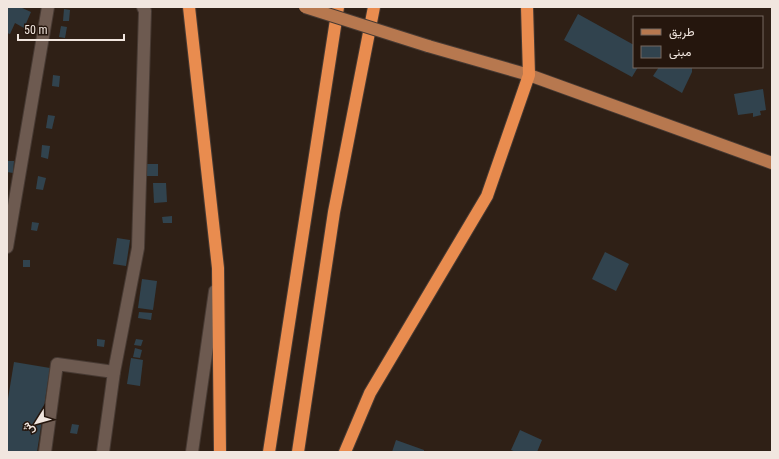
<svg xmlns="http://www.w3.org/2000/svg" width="779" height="459" viewBox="0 0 779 459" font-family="'Roboto Condensed',Vazirmatn,sans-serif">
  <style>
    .building { fill: #31434e }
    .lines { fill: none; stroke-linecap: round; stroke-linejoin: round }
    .minor-casing { stroke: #473a33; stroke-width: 14 }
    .major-casing { stroke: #473a33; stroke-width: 14 }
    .highway-casing { stroke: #473a33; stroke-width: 14 }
    .minor { stroke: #6d5a50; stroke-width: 12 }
    .major { stroke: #b7784f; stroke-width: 12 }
    .highway { stroke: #e98c4f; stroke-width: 12 }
    .major-bridge-casing { stroke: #473a33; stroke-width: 14; stroke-linecap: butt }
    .major-bridge { stroke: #b7784f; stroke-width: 12 }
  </style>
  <rect width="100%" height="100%" fill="#2f2016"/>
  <!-- building -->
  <g class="building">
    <path d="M7,7H20L31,12L24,28L15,23L10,34L7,33Z"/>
    <path d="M64,9L70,10L69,21H63Z"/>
    <path d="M578,14L634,45L633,51L634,52V67H638L632,77L564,40Z"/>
    <path d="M61,26L67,27L65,38L59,37Z"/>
    <path d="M659,67H692V72L682,93L653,76Z"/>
    <path d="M53,75L60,76L59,87L52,86Z"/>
    <path d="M763,89L766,110L760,111L761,115L753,117V113L738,115L734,94Z"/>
    <path d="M48,115L55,116L52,129L46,128Z"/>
    <path d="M42,145L50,146L48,159L41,157Z"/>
    <path d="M7,161H14L13,173L7,172Z"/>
    <rect x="146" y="164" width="12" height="12"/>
    <path d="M38,176L46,178L43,190L36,189Z"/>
    <path d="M153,183H166L167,202L154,203Z"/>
    <path d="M172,216V223H163L162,217Z"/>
    <path d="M32,222L39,223L37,231L31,230Z"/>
    <path d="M117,238L130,240L126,266L113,264Z"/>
    <path d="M605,252L629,264L616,291L592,279Z"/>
    <rect x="23" y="260" width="7" height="7"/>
    <path d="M142,279L157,281L153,310L138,308Z"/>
    <path d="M139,312L152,313L151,320L138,318Z"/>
    <path d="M97,339L105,340L104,347L97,346Z"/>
    <path d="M136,339L143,340L141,346L134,345Z"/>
    <path d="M135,348L142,350L140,358L133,357Z"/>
    <path d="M131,358L143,360L140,386L127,384Z"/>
    <path d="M14,362L50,368L37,452H7V405Z"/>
    <path d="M72,424L79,425L77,434L70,433Z"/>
    <path d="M520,430L542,440L537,452H516L511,450Z"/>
    <path d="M396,440L424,450V452H392Z"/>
  </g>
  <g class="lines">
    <defs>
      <g id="minor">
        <path d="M7,247L48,7"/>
        <path d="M45,452L57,364L114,372"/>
        <path d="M103,452L114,372L138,248L145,11L143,7"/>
        <path d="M192,452L215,291"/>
      </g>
      <path id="major" d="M428,46L529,75L772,163"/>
      <g id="highway">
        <path d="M189,7L218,268L220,452"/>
        <path d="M269,452L338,7"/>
        <path d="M298,452L334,212L374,7"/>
        <path d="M345,452L370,393L487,196L529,75L527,7"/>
      </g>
    </defs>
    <!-- minor casing -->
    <use href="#minor" class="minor-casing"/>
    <!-- major casing -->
    <use href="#major" class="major-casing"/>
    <!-- highway casing -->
    <use href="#highway" class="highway-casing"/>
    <!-- minor -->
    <use href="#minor" class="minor"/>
    <!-- major -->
    <use href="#major" class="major"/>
    <!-- highway -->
    <use href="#highway" class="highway"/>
    <defs>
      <path id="major-bridge" d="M305,7L428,46"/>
    </defs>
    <!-- major-bridge casing -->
    <use href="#major-bridge" class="major-bridge-casing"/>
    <!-- major-bridge -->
    <use href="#major-bridge" class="major-bridge"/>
  </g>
  <!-- border -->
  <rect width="779" height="459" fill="none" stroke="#f1e6df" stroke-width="16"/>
  <!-- legend -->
  <rect x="633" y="16" width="130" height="52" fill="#25160d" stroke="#776961"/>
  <rect x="641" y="29" width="20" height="6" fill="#b7784f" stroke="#776961"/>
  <text x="669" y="36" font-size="12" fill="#f1e6df">طريق</text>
  <rect x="641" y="46" width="20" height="12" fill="#31434e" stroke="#776961"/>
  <text x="669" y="56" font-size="12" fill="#f1e6df">مبنى</text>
  <!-- north arrow -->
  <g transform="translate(36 423) rotate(233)" stroke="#25160d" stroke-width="3" paint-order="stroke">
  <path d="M0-3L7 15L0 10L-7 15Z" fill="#f1e6df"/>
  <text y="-6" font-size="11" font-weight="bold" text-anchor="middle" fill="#f1e6df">ش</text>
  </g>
  <!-- scale -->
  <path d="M18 34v6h106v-6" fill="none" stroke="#f1e6df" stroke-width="2"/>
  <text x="24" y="34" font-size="12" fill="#f1e6df" stroke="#25160d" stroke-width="3" paint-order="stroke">50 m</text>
</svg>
